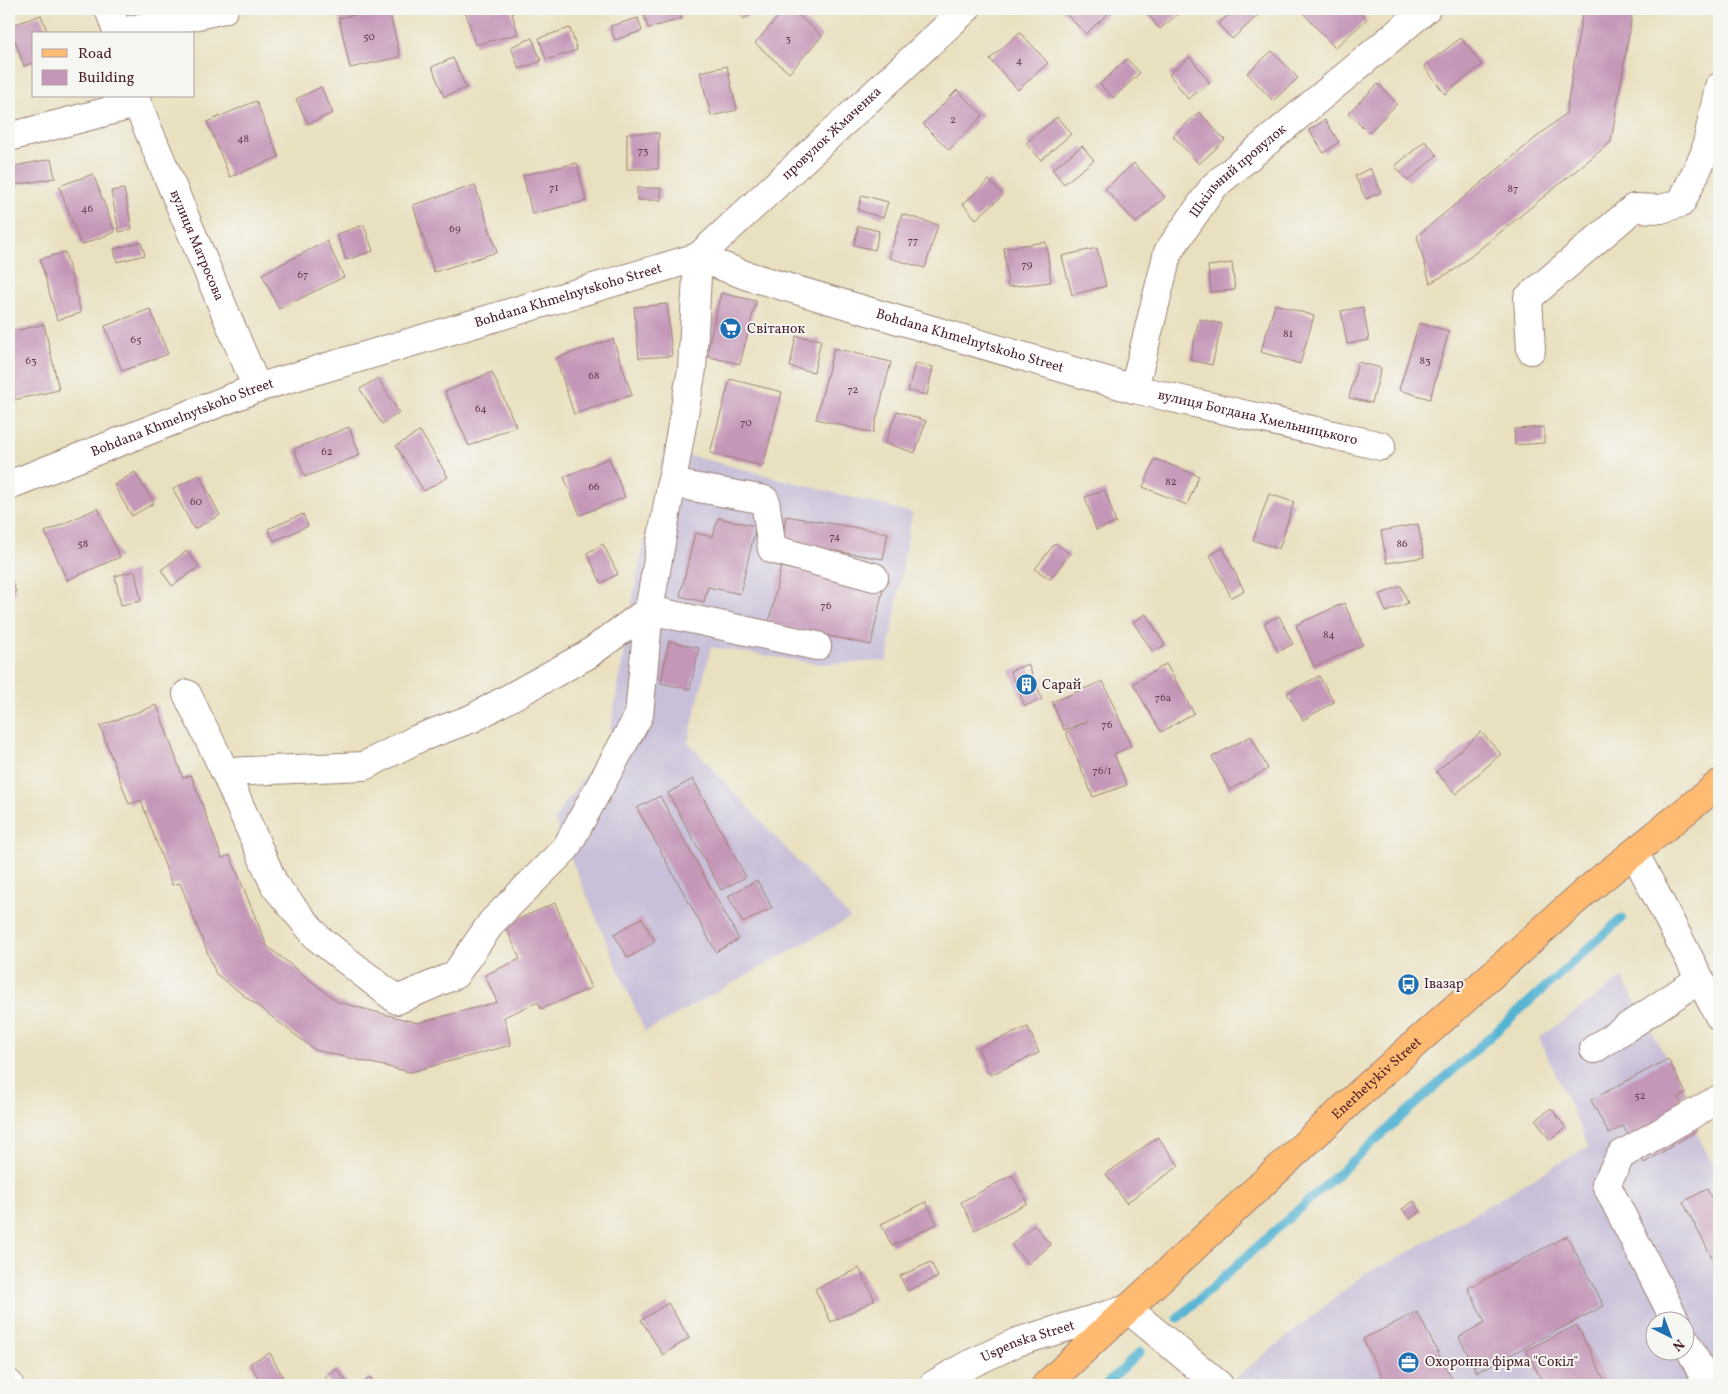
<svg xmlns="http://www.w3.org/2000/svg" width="1728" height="1394" viewBox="0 0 1728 1394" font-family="Vollkorn,serif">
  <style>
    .industrial { fill: #c8bfd8; fill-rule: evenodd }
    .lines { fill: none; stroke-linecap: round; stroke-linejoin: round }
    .stream { stroke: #55b4d3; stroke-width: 9 }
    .building { fill: #c496b7 }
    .minor-casing { stroke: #9a8075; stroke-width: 30 }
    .major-casing { stroke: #9a8075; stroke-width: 30 }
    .minor { stroke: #fff; stroke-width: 28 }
    .major { stroke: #ffbb71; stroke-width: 28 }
    .labels { text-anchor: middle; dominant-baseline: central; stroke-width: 4; stroke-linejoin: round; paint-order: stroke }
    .number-label { font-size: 11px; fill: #683d4e }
    .street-label { font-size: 14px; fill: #4a1f2b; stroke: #f6f6f2 }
    .poi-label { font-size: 14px; fill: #4a1f2b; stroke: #f6f6f2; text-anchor: start }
  </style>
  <rect width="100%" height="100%" fill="#f6f6f2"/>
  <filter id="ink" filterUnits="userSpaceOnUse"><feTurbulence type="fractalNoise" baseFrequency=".02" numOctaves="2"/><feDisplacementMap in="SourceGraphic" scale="10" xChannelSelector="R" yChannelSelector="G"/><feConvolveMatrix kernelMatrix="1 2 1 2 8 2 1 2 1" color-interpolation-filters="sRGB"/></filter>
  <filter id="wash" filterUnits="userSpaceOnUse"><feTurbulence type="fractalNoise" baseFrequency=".0096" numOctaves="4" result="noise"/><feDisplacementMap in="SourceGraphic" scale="20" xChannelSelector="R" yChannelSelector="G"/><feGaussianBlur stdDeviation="1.12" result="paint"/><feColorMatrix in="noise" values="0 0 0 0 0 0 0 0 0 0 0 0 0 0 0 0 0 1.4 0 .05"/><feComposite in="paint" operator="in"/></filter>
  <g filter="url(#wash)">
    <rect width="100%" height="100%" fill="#e9e0bf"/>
    <!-- industrial -->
    <g class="industrial">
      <path d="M665,449L912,513L887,661L820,664L711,647L688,742L850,918L645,1032L554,819L608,744L635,586Z"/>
      <path d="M1622,978L1686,1093L1678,1098L1719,1176V1385H1227L1367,1272L1393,1261L1589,1146L1539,1038ZM1656,1322H1686V1352H1656Z"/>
    </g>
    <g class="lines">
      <!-- stream -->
      <g class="stream">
        <path d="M1178,1318L1622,918"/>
        <path d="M1105,1385L1140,1352"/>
      </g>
    </g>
    <g id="blocks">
      <!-- building -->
      <g class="building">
        <path d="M380,9H389L400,57L350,68L339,18Z"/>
        <path d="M465,9H511L518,34L475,45Z"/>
        <path d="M642,9H679L682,19L648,28Z"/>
        <path d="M736,9H757L744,19Z"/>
        <path d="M785,9H791L822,36L789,73L755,43Z"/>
        <path d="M1061,9H1113L1086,34Z"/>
        <path d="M1143,9H1175L1179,13L1160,29Z"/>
        <path d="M1235,9H1265L1232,39L1218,24Z"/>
        <path d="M1308,9H1357L1367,19L1335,48L1303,13Z"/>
        <path d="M1583,9H1633L1611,142L1454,270L1430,283L1417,236L1566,113Z"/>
        <path d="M41,15L48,34H34V62L24,66L10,26Z"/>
        <path d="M638,18L642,31L615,40L610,26Z"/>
        <path d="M570,28L577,50L546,60L539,38Z"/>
        <path d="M1020,32L1048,63L1018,90L990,59Z"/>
        <path d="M532,38L541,61L519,69L511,47Z"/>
        <path d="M1461,38L1482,65L1445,94L1424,66Z"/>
        <path d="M1272,51L1298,78L1273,101L1247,73Z"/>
        <path d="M1190,57L1210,83L1188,99L1169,74Z"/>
        <path d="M453,58L466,88L444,97L432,67Z"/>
        <path d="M1127,59L1140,73L1113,98L1100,84Z"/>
        <path d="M727,66L737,110L711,116L700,72Z"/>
        <path d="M1378,84L1397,104L1368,133L1348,113Z"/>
        <path d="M321,87L333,113L308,124L296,99Z"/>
        <path d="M957,90L983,115L949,150L923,124Z"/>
        <path d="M256,101L279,157L230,177L207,122Z"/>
        <path d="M1199,112L1225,140L1199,164L1173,136Z"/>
        <path d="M1057,117L1071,134L1041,160L1026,143Z"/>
        <path d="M1325,120L1339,142L1324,153L1309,130Z"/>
        <path d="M627,133H659L658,169H627Z"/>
        <path d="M1425,141L1437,155L1408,181L1395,166Z"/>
        <path d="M1082,146L1094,160L1064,184L1052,169Z"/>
        <path d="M51,159L55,178L9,186V167Z"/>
        <path d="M577,163L586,201L532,214L523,175Z"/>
        <path d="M1134,163L1165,197L1136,223L1105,189Z"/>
        <path d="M1370,168L1381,192L1366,199L1355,176Z"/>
        <path d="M93,174L115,232L81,245L59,186Z"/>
        <path d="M989,180L1003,195L976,219L963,204Z"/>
        <path d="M475,185L497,252L434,272L413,205Z"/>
        <rect x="637" y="188" width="24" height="12"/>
        <path d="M124,189L132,229L119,232L111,191Z"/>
        <path d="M862,195L888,202L883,218L858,210Z"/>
        <path d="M902,214L938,225L925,268L889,258Z"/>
        <path d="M364,225L373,251L346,260L337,234Z"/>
        <path d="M858,226L879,231L875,250L854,245Z"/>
        <path d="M327,241L344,277L279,309L262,274Z"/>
        <path d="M141,242L145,255L117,262L114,249Z"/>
        <path d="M1046,242L1051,282L1008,287L1004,248Z"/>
        <path d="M1097,248L1106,286L1072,295L1062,256Z"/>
        <path d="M65,252L81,313L57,320L40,259Z"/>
        <path d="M1232,263L1235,290L1211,292L1208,266Z"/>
        <path d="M721,293L756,301L740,364L706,356Z"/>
        <path d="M667,304L672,356L639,358L634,307Z"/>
        <path d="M1275,304L1314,316L1300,364L1261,352Z"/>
        <path d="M1363,307L1369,340L1347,344L1341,311Z"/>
        <path d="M150,309L168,354L122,371L105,326Z"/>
        <path d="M1199,319L1222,324L1212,365L1190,360Z"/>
        <path d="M1419,323L1449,331L1430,399L1399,390Z"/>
        <path d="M44,324L59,390L9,401V332Z"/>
        <path d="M796,336L821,340L814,372L790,367Z"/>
        <path d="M613,339L632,395L574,414L556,358Z"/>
        <path d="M834,348L891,362L873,433L816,419Z"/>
        <path d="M1358,362L1381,368L1372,403L1349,398Z"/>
        <path d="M915,363L933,367L927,395L908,391Z"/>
        <path d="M492,372L516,426L469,446L445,392Z"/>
        <path d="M378,378L399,413L382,424L360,389Z"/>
        <path d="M730,379L782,392L763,466L710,453Z"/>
        <path d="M897,411L926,421L915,453L885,443Z"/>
        <path d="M349,427L360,455L305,477L294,449Z"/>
        <path d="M1544,427V443L1515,445L1514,429Z"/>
        <path d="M420,431L448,477L424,491L396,446Z"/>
        <path d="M609,458L625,497L580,515L564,477Z"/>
        <path d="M1155,459L1199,476L1187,505L1143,487Z"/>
        <path d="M135,472L154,503L132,516L114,485Z"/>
        <path d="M199,475L220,515L194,529L173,489Z"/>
        <path d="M1105,490L1116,523L1096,530L1085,497Z"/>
        <path d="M1269,494L1294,502L1279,549L1253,540Z"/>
        <path d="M98,508L120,557L67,580L45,532Z"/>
        <path d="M303,514L308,526L274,541L268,529Z"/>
        <path d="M786,516L888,533L883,559L782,542Z"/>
        <path d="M718,518L756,526L740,594L708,587L704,602L680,596L695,533L713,537Z"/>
        <path d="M1418,524L1424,557L1387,563L1381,531Z"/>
        <path d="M1055,543L1070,554L1050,579L1035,569Z"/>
        <path d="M603,544L618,574L601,583L587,553Z"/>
        <path d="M1223,548L1244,591L1231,597L1210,555Z"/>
        <path d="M187,551L199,567L172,586L161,570Z"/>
        <path d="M781,567L883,589L871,645L769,623Z"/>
        <path d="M135,571L141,601L121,605L115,576Z"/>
        <path d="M9,574L16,592L9,595Z"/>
        <path d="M1401,586L1408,603L1386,612L1379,595Z"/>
        <path d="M1344,603L1363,645L1314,667L1296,625Z"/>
        <path d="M1146,614L1165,645L1153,652L1133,622Z"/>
        <path d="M1279,616L1293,644L1278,652L1264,623Z"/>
        <path d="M669,641L699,648L690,689L661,683Z"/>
        <path d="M1028,664L1042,699L1025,706L1010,671Z"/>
        <path d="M1166,664L1194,713L1161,732L1133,684Z"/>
        <path d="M1319,676L1334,702L1303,720L1287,693Z"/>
        <path d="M1103,681L1131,746L1114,754L1127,785L1093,797L1066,732L1087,721L1064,730L1052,702Z"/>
        <path d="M157,705L183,778L191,775L222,858L230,855L267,946L338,1002L418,1023L497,1002L485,975L520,959L505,925L555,903L591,988L541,1009L538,1002L504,1017L511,1045L410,1072L315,1050L216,974L180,883L172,885L141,800L129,804L100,726Z"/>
        <path d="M1481,732L1501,754L1456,794L1436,772Z"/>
        <path d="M1251,736L1268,769L1229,790L1212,757Z"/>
        <path d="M693,779L746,877L721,890L668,793Z"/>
        <path d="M660,796L739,939L716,952L637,808Z"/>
        <path d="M757,880L772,908L743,923L728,896Z"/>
        <path d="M642,918L655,942L628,958L614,934Z"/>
        <path d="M1028,1027L1039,1053L990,1075L978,1048Z"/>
        <path d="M1668,1059L1686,1093L1678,1098L1697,1131L1644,1163L1623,1126L1609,1134L1591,1100Z"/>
        <path d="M1551,1108L1566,1128L1550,1140L1536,1120Z"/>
        <path d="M1158,1137L1179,1166L1126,1203L1106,1174Z"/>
        <path d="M1012,1175L1027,1203L975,1230L961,1202Z"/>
        <path d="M1707,1189L1719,1212V1271L1683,1202Z"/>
        <path d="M1414,1201L1421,1211L1410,1219L1402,1209Z"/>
        <path d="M926,1202L937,1224L892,1246L881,1224Z"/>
        <path d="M1034,1225L1051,1245L1028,1264L1011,1245Z"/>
        <path d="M1567,1236L1604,1306L1477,1372L1459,1337L1485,1322L1468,1288Z"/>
        <path d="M931,1262L938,1277L907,1291L900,1276Z"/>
        <path d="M859,1268L875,1300L831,1322L815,1289Z"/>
        <path d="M668,1303L689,1338L663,1355L641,1320Z"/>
        <path d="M1417,1312L1455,1385H1386L1363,1339Z"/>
        <path d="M1577,1325L1607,1385H1544L1526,1350Z"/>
        <path d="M270,1353L283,1377L268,1385H262L250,1363Z"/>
        <path d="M337,1369L349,1385H332L325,1377Z"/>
        <path d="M370,1377L377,1385H361Z"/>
      </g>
    </g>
  </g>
  <g filter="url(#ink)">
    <use href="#blocks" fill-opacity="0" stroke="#9a8075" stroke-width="1"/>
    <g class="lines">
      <defs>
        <g id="minor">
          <path d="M109,9L118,34"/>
          <path d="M118,33L224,9"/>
          <path id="s1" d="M134,96L257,388"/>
          <path d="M9,137L136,104"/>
          <path id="s2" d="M698,257L966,9"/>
          <path d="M1531,350L1528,298L1634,208L1661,209L1681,203L1705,153L1719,87"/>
          <path id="s3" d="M1134,389L1168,252L1214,186L1426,9"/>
          <path d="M671,483L765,500L772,549L874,577"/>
          <path id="s4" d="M9,485L257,388L698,257L745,275L1134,389L1381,446"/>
          <path d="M187,694L225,772L364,766L417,739L473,718L587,655L649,610L817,646"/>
          <path d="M225,772L275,886L318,938L397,1000L455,975L492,922L566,848L639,715L649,610L692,369L698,257"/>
          <path d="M1635,854L1719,1016"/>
          <path d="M1594,1049L1700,979"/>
          <path d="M1676,1322L1606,1184L1621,1155L1719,1099"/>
          <path d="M1686,1341L1708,1385"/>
          <path d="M9,1384V1385"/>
          <path id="s5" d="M933,1385L968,1365L1017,1342L1128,1309L1219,1385"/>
        </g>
        <g id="major">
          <path id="s6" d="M1046,1385L1361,1092L1585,892L1719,784"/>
        </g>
      </defs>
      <!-- minor casing -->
      <use href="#minor" class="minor-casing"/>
      <!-- major casing -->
      <use href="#major" class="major-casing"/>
      <!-- minor -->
      <use href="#minor" class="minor"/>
      <!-- major -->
      <use href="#major" class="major"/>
    </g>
  </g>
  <!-- icons -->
  <defs>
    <symbol id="supermarket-disc" viewBox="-11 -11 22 22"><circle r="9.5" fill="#1f6fb2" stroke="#f6f6f2"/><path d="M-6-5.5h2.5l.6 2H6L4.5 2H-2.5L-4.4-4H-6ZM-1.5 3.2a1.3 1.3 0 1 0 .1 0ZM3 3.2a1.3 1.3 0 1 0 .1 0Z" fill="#fff"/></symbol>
    <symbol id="building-disc" viewBox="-11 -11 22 22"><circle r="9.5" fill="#1f6fb2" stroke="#f6f6f2"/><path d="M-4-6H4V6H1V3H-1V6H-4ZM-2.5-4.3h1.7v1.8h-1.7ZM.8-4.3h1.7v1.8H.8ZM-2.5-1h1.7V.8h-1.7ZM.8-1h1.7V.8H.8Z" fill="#fff"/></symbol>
    <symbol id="bus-disc" viewBox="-11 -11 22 22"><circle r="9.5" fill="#1f6fb2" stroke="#f6f6f2"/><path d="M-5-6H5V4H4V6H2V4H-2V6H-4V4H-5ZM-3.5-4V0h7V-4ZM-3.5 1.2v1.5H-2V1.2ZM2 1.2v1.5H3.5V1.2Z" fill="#fff"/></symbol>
    <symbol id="office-disc" viewBox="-11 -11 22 22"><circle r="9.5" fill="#1f6fb2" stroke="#f6f6f2"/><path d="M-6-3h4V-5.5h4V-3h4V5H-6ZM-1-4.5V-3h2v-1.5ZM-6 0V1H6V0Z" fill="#fff"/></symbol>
  </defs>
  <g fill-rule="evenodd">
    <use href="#supermarket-disc" x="718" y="316" width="25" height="25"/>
    <use href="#building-disc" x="1014" y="672" width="25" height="25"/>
    <use href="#bus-disc" x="1396" y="972" width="25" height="25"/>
    <use href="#office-disc" x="1396" y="1350" width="25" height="25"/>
  </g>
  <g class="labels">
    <!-- number labels -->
    <g class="number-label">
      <text x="369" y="37">50</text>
      <text x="788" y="39">3</text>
      <text x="1019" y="61">4</text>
      <text x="953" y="120">2</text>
      <text x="243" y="139">48</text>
      <text x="643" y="151">73</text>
      <text x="554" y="188">71</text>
      <text x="1513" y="189">87</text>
      <text x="87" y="209">46</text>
      <text x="455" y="229">69</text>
      <text x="913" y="241">77</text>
      <text x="1027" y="265">79</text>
      <text x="303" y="275">67</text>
      <text x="1288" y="334">81</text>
      <text x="136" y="340">65</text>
      <text x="31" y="361">63</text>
      <text x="1425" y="361">83</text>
      <text x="594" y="376">68</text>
      <text x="853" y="390">72</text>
      <text x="481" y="409">64</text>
      <text x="746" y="423">70</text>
      <text x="327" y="452">62</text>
      <text x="1171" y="482">82</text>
      <text x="594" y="487">66</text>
      <text x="196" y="502">60</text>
      <text x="835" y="537">74</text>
      <text x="83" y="544">58</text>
      <text x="1402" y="544">86</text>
      <text x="826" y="606">76</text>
      <text x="1329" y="635">84</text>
      <text x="1163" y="698">76а</text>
      <text x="1107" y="725">76</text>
      <text x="1102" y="771">76/1</text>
      <text x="1640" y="1096">52</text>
    </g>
    <!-- street labels -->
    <g class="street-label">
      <text stroke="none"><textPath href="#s2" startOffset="182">провулок Жмаченка</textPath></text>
      <text stroke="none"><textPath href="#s3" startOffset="249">Шкільний провулок</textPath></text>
      <text stroke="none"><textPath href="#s1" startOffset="162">вулиця Матросова</textPath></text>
      <text stroke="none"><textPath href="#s4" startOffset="591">Bohdana Khmelnytskoho Street</textPath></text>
      <text stroke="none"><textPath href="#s4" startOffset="1011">Bohdana Khmelnytskoho Street</textPath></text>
      <text stroke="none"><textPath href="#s4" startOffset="1309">вулиця Богдана Хмельницького</textPath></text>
      <text stroke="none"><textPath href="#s4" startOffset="186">Bohdana Khmelnytskoho Street</textPath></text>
      <text stroke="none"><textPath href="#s6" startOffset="451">Enerhetykiv Street</textPath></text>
      <text stroke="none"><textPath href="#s5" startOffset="105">Uspenska Street</textPath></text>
    </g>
    <!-- poi labels -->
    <g class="poi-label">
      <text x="747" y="329">Світанок</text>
      <text x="1042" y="685">Сарай</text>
      <text x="1424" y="984">Івазар</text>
      <text x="1425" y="1362">Охоронна фірма "Сокіл"</text>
    </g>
  </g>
  <!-- margin -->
  <rect width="1728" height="1394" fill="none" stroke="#f6f6f2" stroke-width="30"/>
  <!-- legend -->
  <rect x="32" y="32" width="162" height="65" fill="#f6f6f2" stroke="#b1a0a2"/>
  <rect x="42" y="49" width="25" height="8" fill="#ffbb71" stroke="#b1a0a2"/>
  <text x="78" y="58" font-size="15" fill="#4a1f2b">Road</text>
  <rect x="42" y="70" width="25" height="15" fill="#c496b7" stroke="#b1a0a2"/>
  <text x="78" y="82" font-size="15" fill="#4a1f2b">Building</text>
  <!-- north arrow -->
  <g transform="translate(1670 1336) rotate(138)"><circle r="24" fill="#f6f6f2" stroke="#b1a0a2"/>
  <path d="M0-4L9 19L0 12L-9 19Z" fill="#1f6fb2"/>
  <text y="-8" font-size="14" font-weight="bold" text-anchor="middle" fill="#4a1f2b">N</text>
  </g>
</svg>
